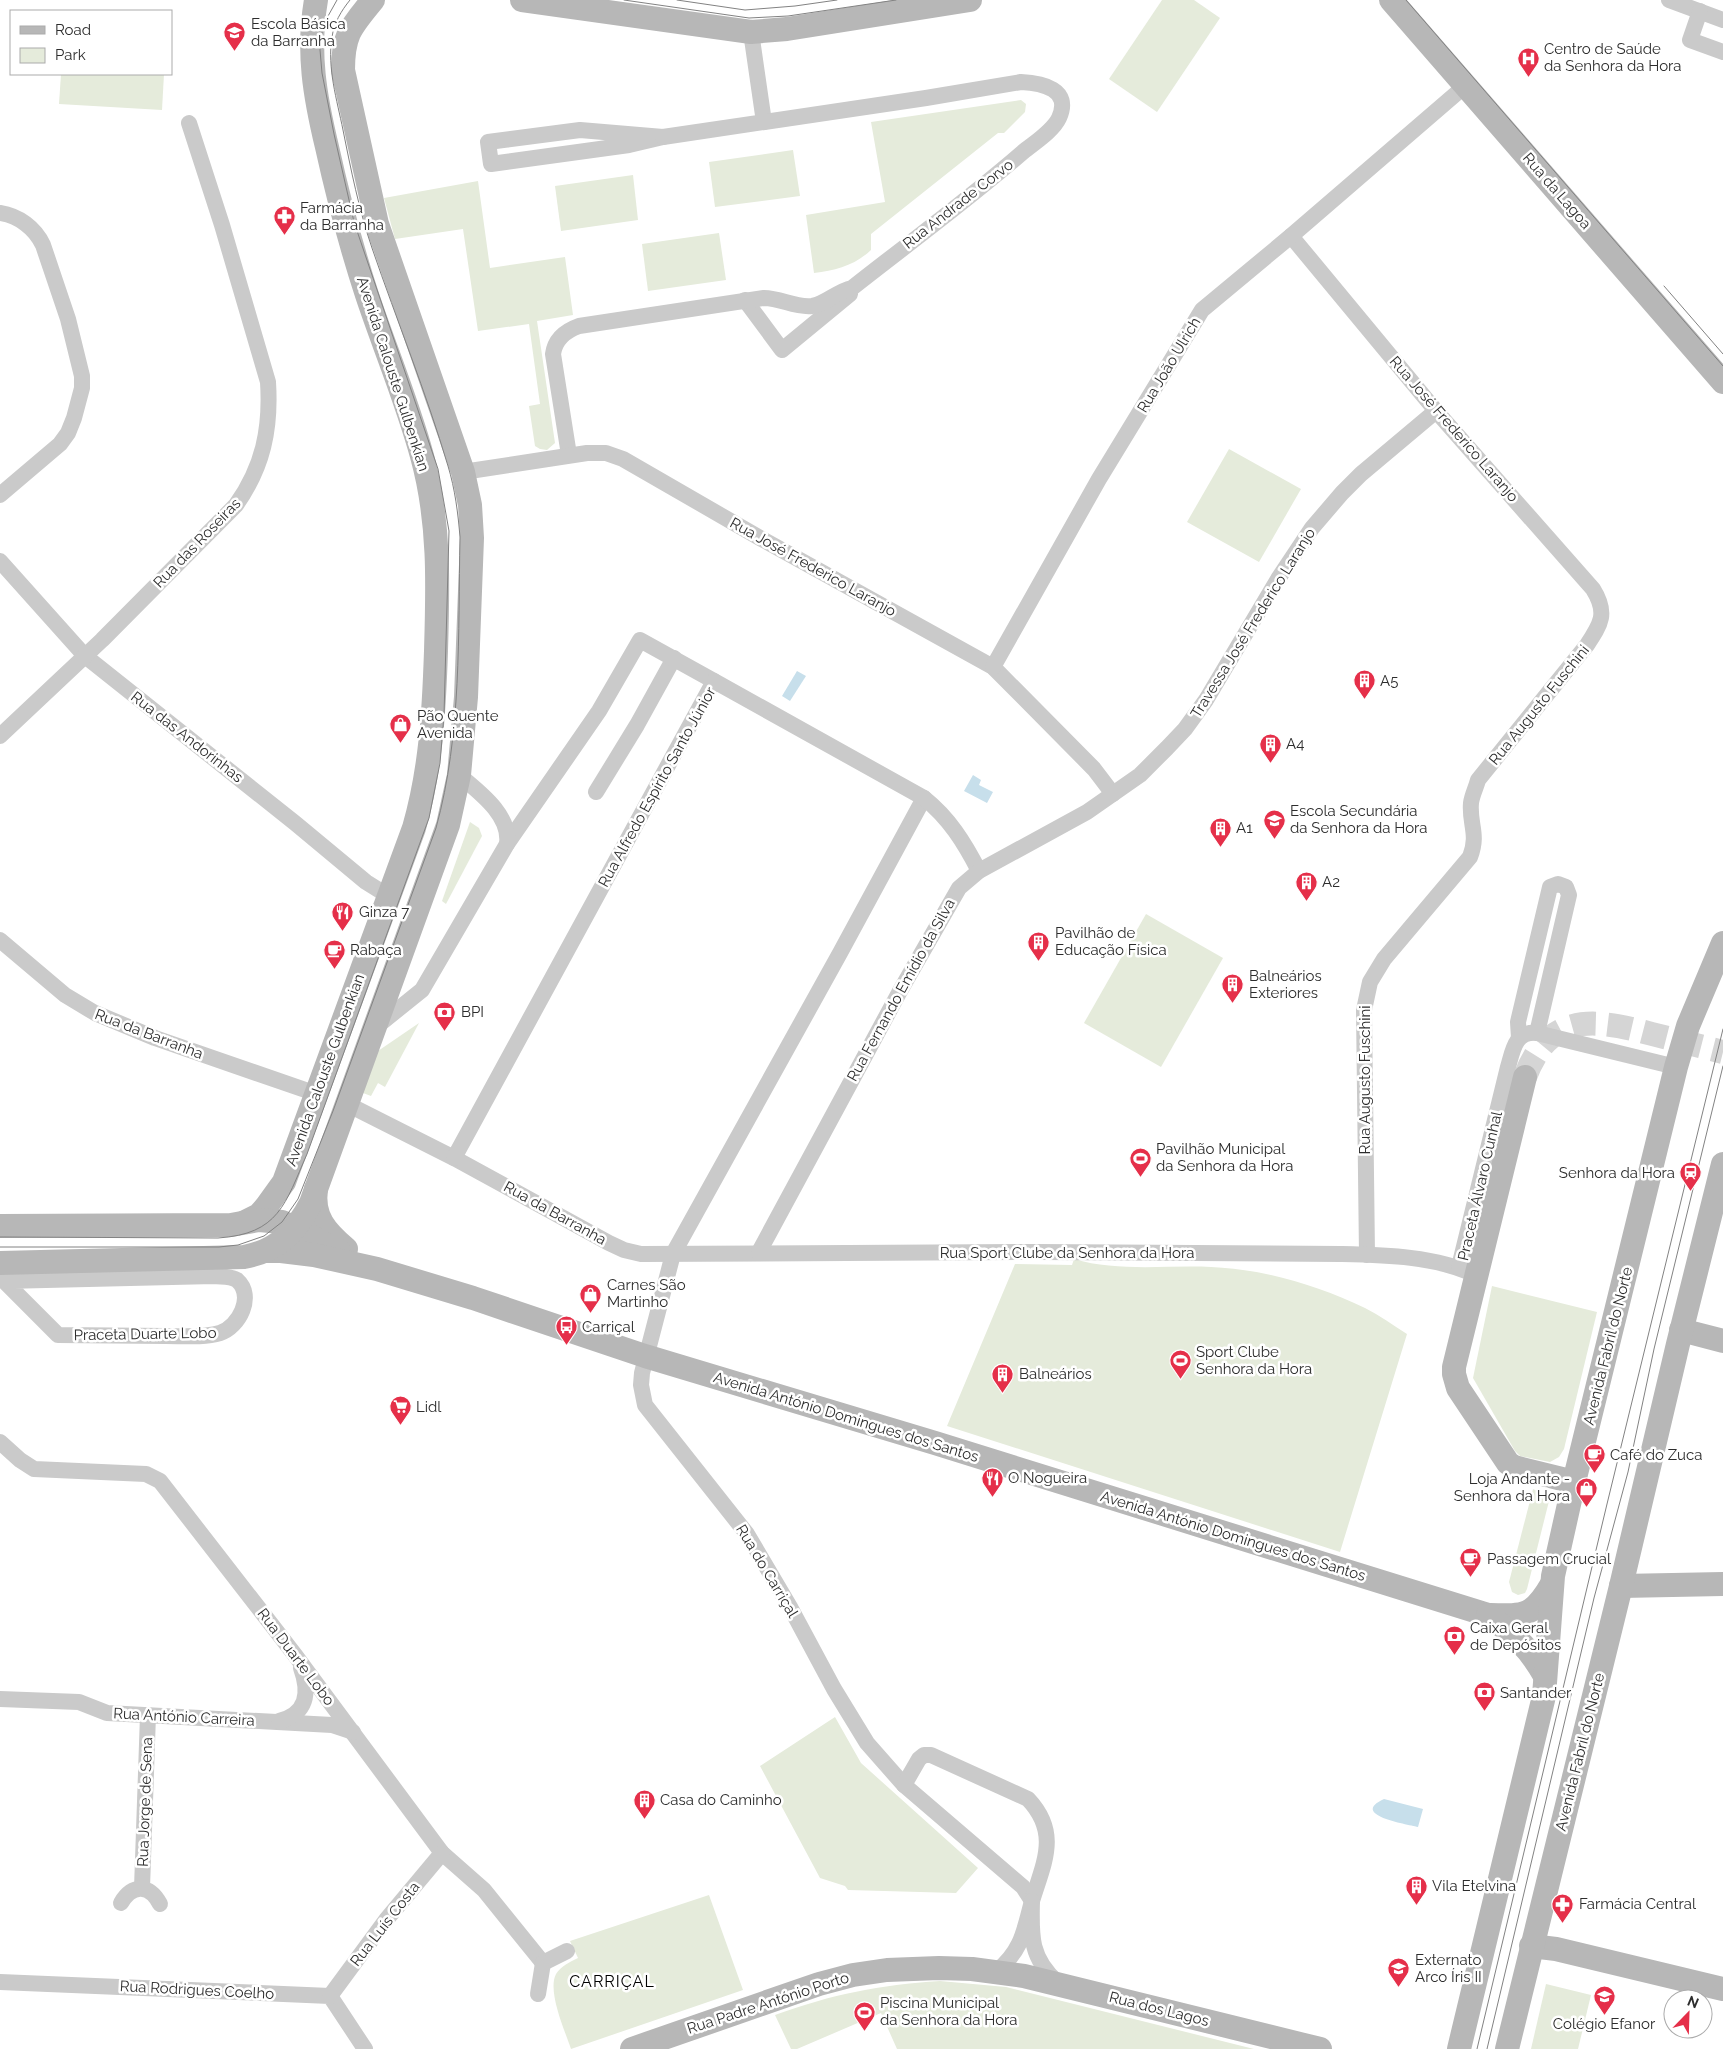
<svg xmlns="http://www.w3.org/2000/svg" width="1723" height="2049" viewBox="0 0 1723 2049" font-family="Raleway,sans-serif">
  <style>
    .green { fill: #e5ebdb }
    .water { fill: #c7dfeb }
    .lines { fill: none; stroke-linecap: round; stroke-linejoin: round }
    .secondary-tunnel { stroke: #d5d5d5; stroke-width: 24; stroke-dasharray: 24 12; stroke-linecap: butt }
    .street { stroke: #cacaca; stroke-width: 16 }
    .secondary { stroke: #b7b7b7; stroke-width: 24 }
    .tram { stroke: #828282; stroke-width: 1 }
    .labels { text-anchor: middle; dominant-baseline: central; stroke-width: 5; stroke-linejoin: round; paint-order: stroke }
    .poi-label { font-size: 15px; fill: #2d2d2d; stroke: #fff; text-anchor: start }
    .street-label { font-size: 15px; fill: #2d2d2d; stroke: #fff }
    .neighbourhood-label { font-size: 16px; letter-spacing: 1px; fill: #000; stroke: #fff }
  </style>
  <rect width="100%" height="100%" fill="#fff"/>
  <!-- green -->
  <g class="green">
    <path d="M1162,0H1194L1220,18L1157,112L1109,79Z"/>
    <path d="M61,74H164L162,110L59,104Z"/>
    <path d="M1021,100L1026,104L1025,112L1004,133H998L871,234V250C854,266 836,270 814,273L806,215L885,202L871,122Z"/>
    <path d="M793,150L800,196L715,207L709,162Z"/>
    <path d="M633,175L638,220L561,231L555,186Z"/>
    <path d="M478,181L490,268L565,257L573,315L537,321L555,443L547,450L540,449L535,446L529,406L540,404L529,324L478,331L463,229L395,239L384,198Z"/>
    <path d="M719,233L726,280L648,291L642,244Z"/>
    <path d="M1229,449L1301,489L1259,562L1187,522Z"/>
    <path d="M470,822L479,828L482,836L446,904L442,901Z"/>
    <path d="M1146,914L1223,958L1161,1067L1084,1023Z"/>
    <path d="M419,1023L385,1087L378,1083L371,1096L363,1093L378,1051Z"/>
    <path d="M1074,1259C1117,1272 1166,1265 1211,1267C1263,1269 1317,1285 1365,1308C1379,1315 1393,1325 1407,1334L1340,1552L947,1426L1015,1264L1072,1265Z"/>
    <path d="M1492,1286L1597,1312L1564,1449L1559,1457L1550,1462L1520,1456L1515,1451L1473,1378Z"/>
    <path d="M1533,1489L1544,1494L1549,1501L1527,1589L1525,1593L1518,1595L1512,1592L1509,1582Z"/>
    <path d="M835,1717L861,1763L978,1868L956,1893L848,1890L845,1886L820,1878L760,1766Z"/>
    <path d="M709,1895L743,1990L571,2049C565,2031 547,1991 556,1974C561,1966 570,1962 578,1958L570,1941Z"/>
    <path d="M940,1981L1006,1987L1254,2049H897L881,2013L797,2049H791L775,2015C833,1994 879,1985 940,1981Z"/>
    <path d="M1546,1984L1591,1995L1578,2049H1531Z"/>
  </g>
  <!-- water -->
  <g class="water">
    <path d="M797,671L806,676L790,701L782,696Z"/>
    <path d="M973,775L981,780L979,785L993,792L987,803L964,791Z"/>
    <path d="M1384,1799L1423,1809L1418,1827C1406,1824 1349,1815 1384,1799Z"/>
  </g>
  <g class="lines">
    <!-- secondary-tunnel -->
    <path class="secondary-tunnel" d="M1525,1077C1550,1011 1595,1019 1652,1034C1676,1040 1699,1046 1723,1052"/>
    <!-- street -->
    <g class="street">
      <path d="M1669,0L1723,20"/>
      <path d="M1700,11L1690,40L1723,52"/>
      <path d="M751,32L764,122"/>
      <path d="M580,130L663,137L629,145L491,164L488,142Z"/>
      <path d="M0,213C19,216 35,228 43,245L68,319L82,376V388L74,418L68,433L60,444L0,495"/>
      <path d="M1291,236L1436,411L1593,589C1608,613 1601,624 1587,645L1478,780C1476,788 1472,795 1471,803C1469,824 1479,834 1470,857L1384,959L1370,982L1364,1010L1367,1255"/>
      <path d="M745,300L782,350L850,294"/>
      <path d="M569,455L553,354C555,339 565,331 579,326L764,298C781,298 795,308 812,306C826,304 837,291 852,288C909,243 968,200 1023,152C1034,143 1053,131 1059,118C1072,89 1042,83 1021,82L926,98L663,137"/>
      <path d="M463,472L587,453H606L623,459L760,538L993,667L1094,769L1113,794"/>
      <path d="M0,561L85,656L295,823L366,882L390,897"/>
      <path d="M993,667L1099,479L1202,310L1291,236L1465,86"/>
      <path d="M0,736L102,640L236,505C263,467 271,429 268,382L222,225L189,123"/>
      <path d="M596,792L637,725L674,658"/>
      <path d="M924,798L840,953L673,1254L642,1373L641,1385L645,1405L747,1534L790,1607L834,1689L867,1743L904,1785L1023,1887L1032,1901"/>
      <path d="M507,844L599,711L640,640L714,681"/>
      <path d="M0,940L65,995L95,1013L155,1038L317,1094"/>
      <path d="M376,1027L422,990L507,844C511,815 479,792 459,775"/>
      <path d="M1519,1038L1518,1022L1550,887L1558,884L1566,887L1569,895L1537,1033"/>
      <path d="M347,1104L454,1158L609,1243L624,1250L641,1254L1038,1252L1341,1254C1385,1255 1436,1256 1475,1275"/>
      <path d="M454,1158L714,681L924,798C949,818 964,842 979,871"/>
      <path d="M759,1252L900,991L959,888L979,871L1087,812L1140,775L1167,748L1185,729L1206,700L1278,579L1312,528L1342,493L1361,474L1436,411"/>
      <path d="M1459,1267L1508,1067C1513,1050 1515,1031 1537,1033L1676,1067"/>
      <path d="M214,1276C222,1277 231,1276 237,1280C255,1296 239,1327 220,1333C204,1338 183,1336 166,1336C130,1336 94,1335 58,1335L4,1281Z"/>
      <path d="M0,1442L20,1460L34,1469L146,1474L160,1481L295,1655L442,1853L484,1890L543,1963"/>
      <path d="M0,1699L79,1702L107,1713L332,1725L353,1732"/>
      <path d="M279,1721C307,1714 310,1693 301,1668"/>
      <path d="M904,1785L919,1759L924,1755H931L1028,1799C1060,1833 1044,1862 1032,1901"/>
      <path d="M142,1888L148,1715"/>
      <path d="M121,1903C133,1883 150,1885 160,1904"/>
      <path d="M543,1963L567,1951"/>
      <path d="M997,1971C1022,1950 1024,1931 1032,1901C1031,1936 1030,1958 1058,1983"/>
      <path d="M0,1982L330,1996L365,2049"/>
      <path d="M538,1994L543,1963"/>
      <path d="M330,1996L386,1920L442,1853"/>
    </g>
    <!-- secondary -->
    <g class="secondary">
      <path d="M522,0L751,32L787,29L970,0"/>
      <path d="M1391,0L1723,382"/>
      <path d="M1525,1077L1454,1367V1374L1458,1388L1508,1463L1514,1467L1574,1482"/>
      <path d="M316,1189C312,1217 326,1232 346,1249"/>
      <path d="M245,1222L259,1215L266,1207L284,1182L414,828C431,769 434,711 436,651C438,585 440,521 422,456C407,401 385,349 367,295C351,246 338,197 327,147C315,97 307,52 316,0"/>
      <path d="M0,1226L231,1225L259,1220L282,1222L339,1251"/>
      <path d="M266,1251H281L314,1255L377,1269L473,1298L645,1356L935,1443L1488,1615C1525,1616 1533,1617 1552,1584"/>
      <path d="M0,1263L244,1257C277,1251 296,1232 311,1203L448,825L459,775L466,697L472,538L470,505L463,472L377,224L343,70C343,34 351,27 373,0"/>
      <path d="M1681,1330L1723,1341"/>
      <path d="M1621,1586L1723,1584"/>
      <path d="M1488,1615C1514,1635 1529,1647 1545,1676"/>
      <path d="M1531,1946L1556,1949L1723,1989"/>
      <path d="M632,2049L819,1984L853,1975L887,1970L939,1968L972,1969L1024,1976L1320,2049"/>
      <path d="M1459,2049L1544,1696L1553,1576L1574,1482L1676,1067L1688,1026L1723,943"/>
      <path d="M1507,2049L1621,1586L1678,1344L1723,1164"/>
    </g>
    <!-- tram -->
    <g class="tram">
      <path d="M624,0L749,18L788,16L896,0"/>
      <path d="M677,0L745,10L795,6L837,0"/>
      <path d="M1406,0L1723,366"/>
      <path d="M1664,286L1723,354"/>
      <path d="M0,1237L218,1238C279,1234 285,1204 307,1154L429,818L440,763L444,715L449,531L438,469L354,222L334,134L322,73L320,50L323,25L337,0"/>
      <path d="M0,1247H219L238,1245L264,1236L282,1222L298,1199L333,1111L436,828C462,734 458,634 460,537C458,513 455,489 448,466C426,392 397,321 372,248C359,210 351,170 343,130C337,100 327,68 332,37C334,23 341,11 350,0"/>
      <path d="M1477,2049L1607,1504L1723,1029"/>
      <path d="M1487,2049L1594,1598L1628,1472L1654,1349L1723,1066"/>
    </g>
  </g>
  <!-- icons -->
  <defs>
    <symbol id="school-pin" viewBox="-11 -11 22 30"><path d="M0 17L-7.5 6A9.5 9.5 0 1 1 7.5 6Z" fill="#e52f49" stroke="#fff"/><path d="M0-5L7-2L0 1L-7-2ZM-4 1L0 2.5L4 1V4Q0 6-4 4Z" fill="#fff"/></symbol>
    <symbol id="hospital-pin" viewBox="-11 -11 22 30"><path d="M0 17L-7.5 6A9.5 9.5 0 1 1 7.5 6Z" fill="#e52f49" stroke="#fff"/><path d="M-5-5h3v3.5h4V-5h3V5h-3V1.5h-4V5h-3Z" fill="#fff"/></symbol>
    <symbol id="pharmacy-pin" viewBox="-11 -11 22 30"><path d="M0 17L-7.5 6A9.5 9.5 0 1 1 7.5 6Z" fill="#e52f49" stroke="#fff"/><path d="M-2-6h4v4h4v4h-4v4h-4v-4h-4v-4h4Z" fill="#fff"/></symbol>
    <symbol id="building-pin" viewBox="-11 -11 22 30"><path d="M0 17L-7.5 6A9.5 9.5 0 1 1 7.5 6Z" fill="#e52f49" stroke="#fff"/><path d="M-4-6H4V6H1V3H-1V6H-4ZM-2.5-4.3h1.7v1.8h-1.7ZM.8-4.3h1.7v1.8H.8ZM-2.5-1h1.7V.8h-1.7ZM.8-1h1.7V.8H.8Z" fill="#fff"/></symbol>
    <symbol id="shop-pin" viewBox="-11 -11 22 30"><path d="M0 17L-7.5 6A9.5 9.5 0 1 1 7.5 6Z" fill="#e52f49" stroke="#fff"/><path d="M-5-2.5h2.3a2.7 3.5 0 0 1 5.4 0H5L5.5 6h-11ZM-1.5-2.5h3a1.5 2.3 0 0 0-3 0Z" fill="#fff"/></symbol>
    <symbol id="restaurant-pin" viewBox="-11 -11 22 30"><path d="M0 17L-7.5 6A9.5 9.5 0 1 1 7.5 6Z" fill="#e52f49" stroke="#fff"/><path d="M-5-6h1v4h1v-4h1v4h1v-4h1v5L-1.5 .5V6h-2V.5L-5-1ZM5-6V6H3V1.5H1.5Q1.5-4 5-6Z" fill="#fff"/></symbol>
    <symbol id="cafe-pin" viewBox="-11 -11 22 30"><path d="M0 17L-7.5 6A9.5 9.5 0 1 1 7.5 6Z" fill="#e52f49" stroke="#fff"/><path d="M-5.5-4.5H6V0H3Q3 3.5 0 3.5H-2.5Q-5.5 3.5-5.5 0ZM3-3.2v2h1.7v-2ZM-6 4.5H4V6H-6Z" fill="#fff"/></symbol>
    <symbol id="bank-pin" viewBox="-11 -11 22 30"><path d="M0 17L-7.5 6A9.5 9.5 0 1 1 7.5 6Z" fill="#e52f49" stroke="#fff"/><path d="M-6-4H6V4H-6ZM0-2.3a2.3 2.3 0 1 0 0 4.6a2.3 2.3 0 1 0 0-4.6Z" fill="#fff"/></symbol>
    <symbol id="stadium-pin" viewBox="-11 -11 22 30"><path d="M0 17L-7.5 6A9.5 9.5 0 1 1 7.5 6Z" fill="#e52f49" stroke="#fff"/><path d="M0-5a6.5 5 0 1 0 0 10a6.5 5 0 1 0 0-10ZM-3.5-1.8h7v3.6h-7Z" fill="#fff"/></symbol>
    <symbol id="station-pin" viewBox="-11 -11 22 30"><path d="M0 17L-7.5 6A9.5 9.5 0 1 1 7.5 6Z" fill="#e52f49" stroke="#fff"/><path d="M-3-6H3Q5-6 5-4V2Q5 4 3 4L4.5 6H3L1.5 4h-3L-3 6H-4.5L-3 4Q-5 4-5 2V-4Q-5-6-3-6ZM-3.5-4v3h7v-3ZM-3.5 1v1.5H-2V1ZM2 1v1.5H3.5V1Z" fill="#fff"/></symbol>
    <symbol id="bus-pin" viewBox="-11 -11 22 30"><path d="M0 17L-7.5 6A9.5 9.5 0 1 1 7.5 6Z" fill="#e52f49" stroke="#fff"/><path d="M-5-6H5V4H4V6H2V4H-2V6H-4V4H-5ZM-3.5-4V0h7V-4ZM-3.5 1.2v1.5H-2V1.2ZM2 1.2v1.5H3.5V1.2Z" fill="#fff"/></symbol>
    <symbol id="supermarket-pin" viewBox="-11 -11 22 30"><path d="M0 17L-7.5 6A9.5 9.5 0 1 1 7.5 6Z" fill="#e52f49" stroke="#fff"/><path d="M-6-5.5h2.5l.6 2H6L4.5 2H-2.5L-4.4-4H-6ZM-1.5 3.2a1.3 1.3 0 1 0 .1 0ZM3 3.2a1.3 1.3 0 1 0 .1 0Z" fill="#fff"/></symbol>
  </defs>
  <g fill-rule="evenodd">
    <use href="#school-pin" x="222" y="20" width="25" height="34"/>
    <use href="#hospital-pin" x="1516" y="46" width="25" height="34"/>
    <use href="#pharmacy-pin" x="272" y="204" width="25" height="34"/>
    <use href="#building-pin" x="1352" y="668" width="25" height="34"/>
    <use href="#shop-pin" x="388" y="712" width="25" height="34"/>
    <use href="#building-pin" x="1258" y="732" width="25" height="34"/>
    <use href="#school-pin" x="1262" y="808" width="25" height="34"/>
    <use href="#building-pin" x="1208" y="816" width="25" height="34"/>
    <use href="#building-pin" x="1294" y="870" width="25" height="34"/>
    <use href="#restaurant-pin" x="330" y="900" width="25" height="34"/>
    <use href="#building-pin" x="1026" y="930" width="25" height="34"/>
    <use href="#cafe-pin" x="322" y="938" width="25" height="34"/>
    <use href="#building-pin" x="1220" y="972" width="25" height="34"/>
    <use href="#bank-pin" x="432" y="1000" width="25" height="34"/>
    <use href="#stadium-pin" x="1128" y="1146" width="25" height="34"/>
    <use href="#station-pin" x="1678" y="1160" width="25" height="34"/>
    <use href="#shop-pin" x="578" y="1282" width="25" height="34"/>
    <use href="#bus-pin" x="554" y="1314" width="25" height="34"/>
    <use href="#stadium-pin" x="1168" y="1348" width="25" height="34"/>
    <use href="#building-pin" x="990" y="1362" width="25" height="34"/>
    <use href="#supermarket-pin" x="388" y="1394" width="25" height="34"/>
    <use href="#cafe-pin" x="1582" y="1442" width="25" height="34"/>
    <use href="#restaurant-pin" x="980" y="1466" width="25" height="34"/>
    <use href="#shop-pin" x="1574" y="1476" width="25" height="34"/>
    <use href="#cafe-pin" x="1458" y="1546" width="25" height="34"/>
    <use href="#bank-pin" x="1442" y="1624" width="25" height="34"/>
    <use href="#bank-pin" x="1472" y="1680" width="25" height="34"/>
    <use href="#building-pin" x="632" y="1788" width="25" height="34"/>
    <use href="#building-pin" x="1404" y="1874" width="25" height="34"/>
    <use href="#pharmacy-pin" x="1550" y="1892" width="25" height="34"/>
    <use href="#school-pin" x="1386" y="1956" width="25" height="34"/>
    <use href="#school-pin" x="1592" y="1984" width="25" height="34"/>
    <use href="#stadium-pin" x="852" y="2000" width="25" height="34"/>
  </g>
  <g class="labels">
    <!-- poi labels -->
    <g class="poi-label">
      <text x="251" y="24">Escola Básica<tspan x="251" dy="17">da Barranha</tspan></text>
      <text x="1544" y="49">Centro de Saúde<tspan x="1544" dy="17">da Senhora da Hora</tspan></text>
      <text x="300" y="208">Farmácia<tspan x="300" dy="17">da Barranha</tspan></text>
      <text x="1380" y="681">A5</text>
      <text x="417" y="716">Pão Quente<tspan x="417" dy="17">Avenida</tspan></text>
      <text x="1286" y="744">A4</text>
      <text x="1290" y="811">Escola Secundária<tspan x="1290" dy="17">da Senhora da Hora</tspan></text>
      <text x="1236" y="828">A1</text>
      <text x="1322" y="882">A2</text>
      <text x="359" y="912">Ginza 7</text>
      <text x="1055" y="933">Pavilhão de<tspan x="1055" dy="17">Educação Física</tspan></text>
      <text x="350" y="950">Rabaça</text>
      <text x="1249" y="976">Balneários<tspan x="1249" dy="17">Exteriores</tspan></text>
      <text x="461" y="1012">BPI</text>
      <text x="1156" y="1149">Pavilhão Municipal<tspan x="1156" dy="17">da Senhora da Hora</tspan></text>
      <text x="1675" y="1173" text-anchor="end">Senhora da Hora</text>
      <text x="607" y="1285">Carnes São<tspan x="607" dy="17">Martinho</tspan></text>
      <text x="582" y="1327">Carriçal</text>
      <text x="1196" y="1352">Sport Clube<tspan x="1196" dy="17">Senhora da Hora</tspan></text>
      <text x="1019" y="1374">Balneários</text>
      <text x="416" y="1407">Lidl</text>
      <text x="1610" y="1455">Café do Zuca</text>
      <text x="1008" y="1478">O Nogueira</text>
      <text x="1570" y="1479" text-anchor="end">Loja Andante -<tspan x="1570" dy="17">Senhora da Hora</tspan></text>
      <text x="1487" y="1559">Passagem Crucial</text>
      <text x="1470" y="1628">Caixa Geral<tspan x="1470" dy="17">de Depósitos</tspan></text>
      <text x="1500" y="1693">Santander</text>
      <text x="660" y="1800">Casa do Caminho</text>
      <text x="1432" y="1886">Vila Etelvina</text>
      <text x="1579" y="1904">Farmácia Central</text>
      <text x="1415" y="1960">Externato<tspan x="1415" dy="17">Arco Íris II</tspan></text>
      <text x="880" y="2003">Piscina Municipal<tspan x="880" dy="17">da Senhora da Hora</tspan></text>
      <text x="1604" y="2024" text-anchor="middle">Colégio Efanor</text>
    </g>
    <!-- street labels -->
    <g class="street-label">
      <text transform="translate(1557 191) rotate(49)">Rua da Lagoa</text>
      <text transform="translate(958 204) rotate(-38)">Rua Andrade Corvo</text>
      <text transform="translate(1169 365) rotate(-59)">Rua João Ulrich</text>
      <text transform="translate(393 374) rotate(72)">Avenida Calouste Gulbenkian</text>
      <text transform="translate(1454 429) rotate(49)">Rua José Frederico Laranjo</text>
      <text transform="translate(197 543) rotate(-46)">Rua das Roseiras</text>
      <text transform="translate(813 567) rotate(29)">Rua José Frederico Laranjo</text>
      <text transform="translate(1253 623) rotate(-58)">Travessa José Frederico Laranjo</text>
      <text transform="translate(1539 705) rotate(-51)">Rua Augusto Fuschini</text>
      <text transform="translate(187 737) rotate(38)">Rua das Andorinhas</text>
      <text transform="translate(657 787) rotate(-61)">Rua Alfredo Espírito Santo Júnior</text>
      <text transform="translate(901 990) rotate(-61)">Rua Fernando Emídio da Silva</text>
      <text transform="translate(149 1034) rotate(21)">Rua da Barranha</text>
      <text transform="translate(325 1070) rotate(-70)">Avenida Calouste Gulbenkian</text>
      <text transform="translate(1365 1080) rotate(-90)">Rua Augusto Fuschini</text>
      <text transform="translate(1480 1186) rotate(-77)">Praceta Álvaro Cunhal</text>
      <text transform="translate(555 1213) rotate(29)">Rua da Barranha</text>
      <text x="1067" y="1253">Rua Sport Clube da Senhora da Hora</text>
      <text transform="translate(145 1334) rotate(-1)">Praceta Duarte Lobo</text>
      <text transform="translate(1608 1346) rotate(-76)">Avenida Fabril do Norte</text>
      <text transform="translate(846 1417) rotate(17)">Avenida António Domingues dos Santos</text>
      <text transform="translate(1233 1536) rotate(17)">Avenida António Domingues dos Santos</text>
      <text transform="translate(767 1571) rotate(59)">Rua do Carriçal</text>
      <text transform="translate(296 1657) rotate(53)">Rua Duarte Lobo</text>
      <text transform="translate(184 1717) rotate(3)">Rua António Carreira</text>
      <text transform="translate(1580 1752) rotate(-76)">Avenida Fabril do Norte</text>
      <text transform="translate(145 1802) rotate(-88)">Rua Jorge de Sena</text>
      <text transform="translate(385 1924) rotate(-52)">Rua Luís Costa</text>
      <text transform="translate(197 1990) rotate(3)">Rua Rodrigues Coelho</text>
      <text transform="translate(768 2003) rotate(-18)">Rua Padre António Porto</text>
      <text transform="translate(1159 2009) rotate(14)">Rua dos Lagos</text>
    </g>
    <!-- neighbourhood labels -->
    <g class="neighbourhood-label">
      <text x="612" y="1981">CARRIÇAL</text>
    </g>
  </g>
  <!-- legend -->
  <rect x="10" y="10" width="162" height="65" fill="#ffffff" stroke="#ababab"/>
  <rect x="20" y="26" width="25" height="8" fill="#b7b7b7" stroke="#ababab"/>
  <text x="55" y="35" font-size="15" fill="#2d2d2d">Road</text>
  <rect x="20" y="48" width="25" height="15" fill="#e5ebdb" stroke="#ababab"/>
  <text x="55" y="60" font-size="15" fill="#2d2d2d">Park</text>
  <!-- north arrow -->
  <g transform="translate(1688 2014) rotate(23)"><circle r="24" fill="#ffffff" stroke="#ababab"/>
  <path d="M0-4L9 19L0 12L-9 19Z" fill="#e52f49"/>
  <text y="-8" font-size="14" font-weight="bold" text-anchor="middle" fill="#2d2d2d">N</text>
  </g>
</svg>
